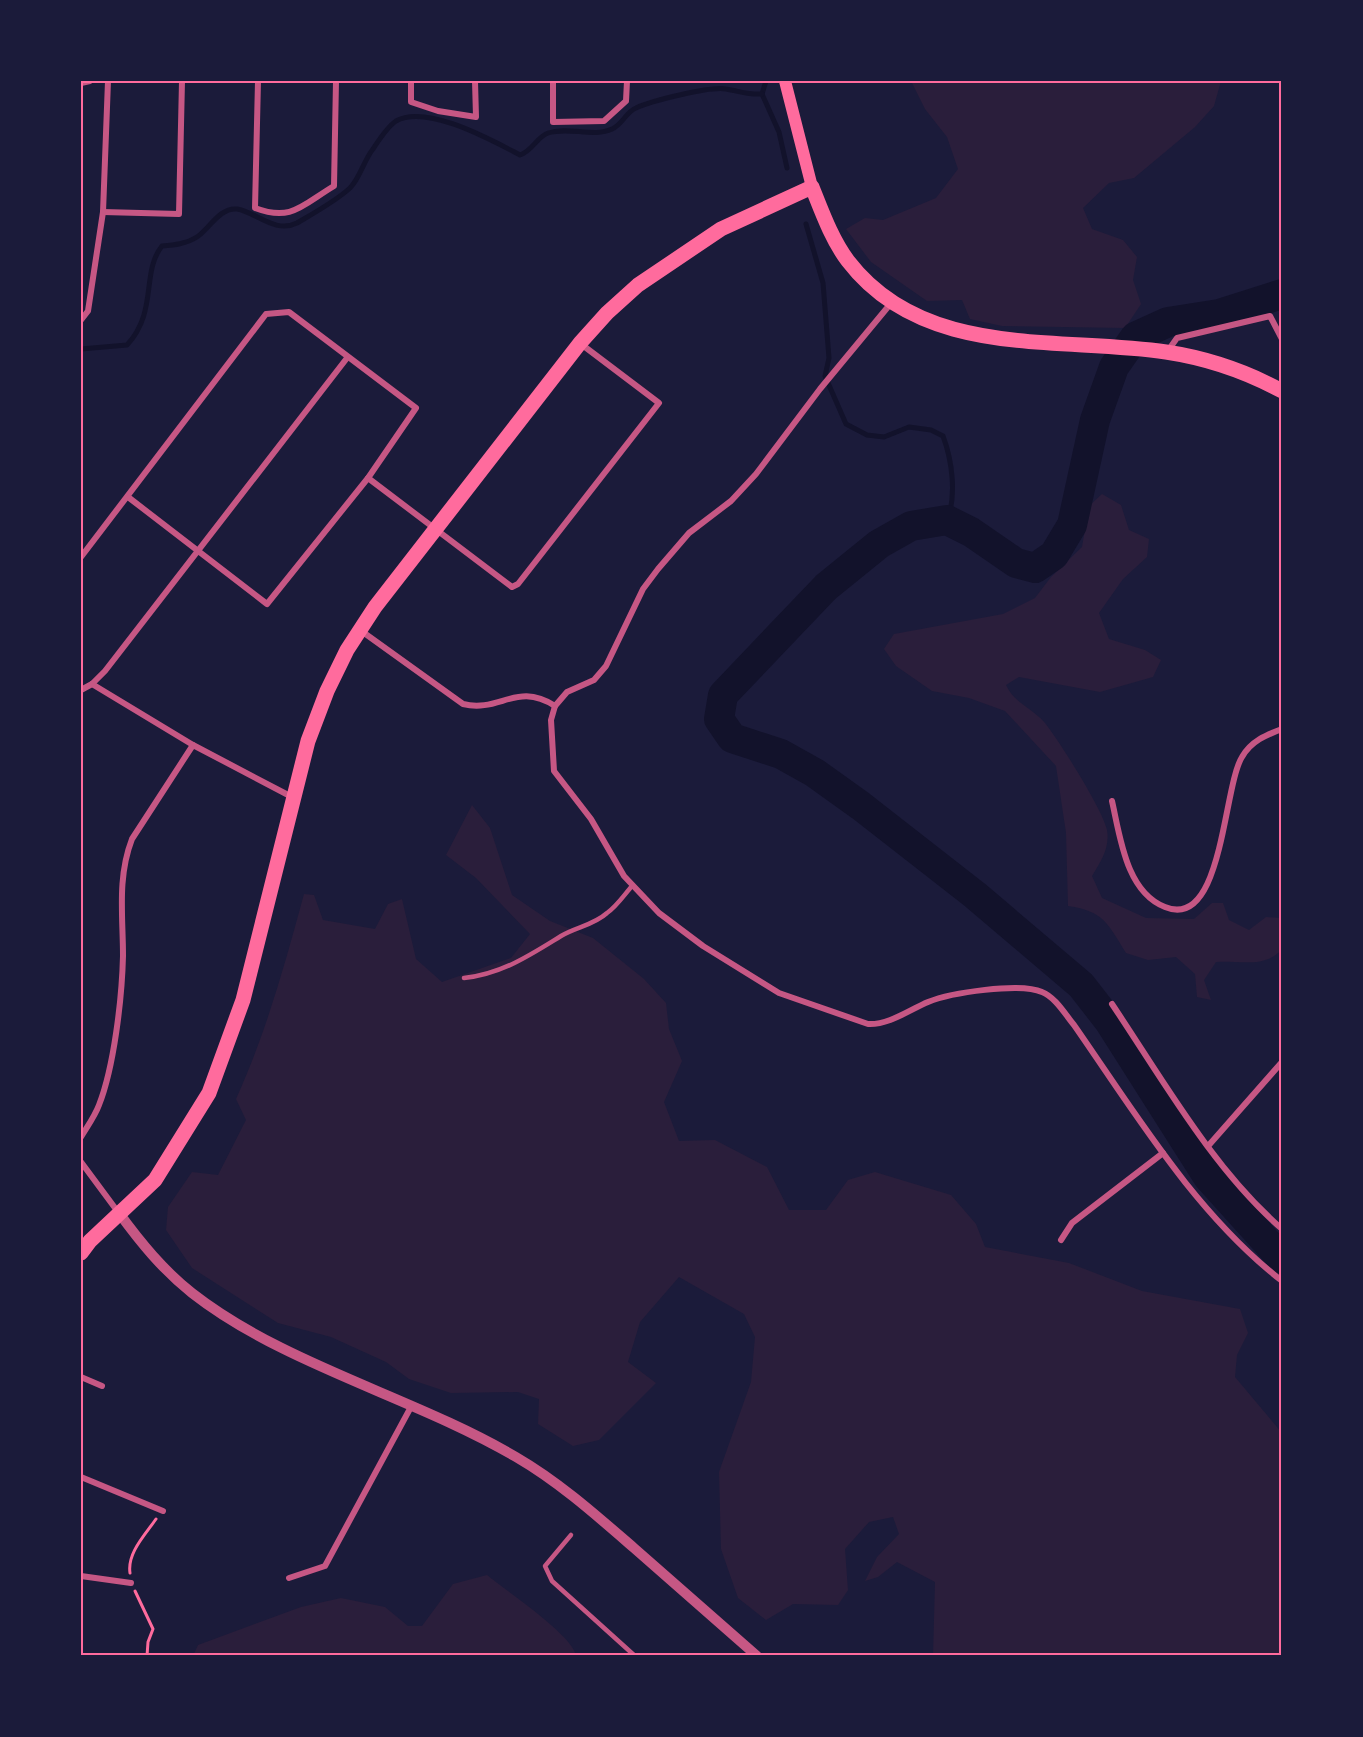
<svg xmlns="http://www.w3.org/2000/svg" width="1363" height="1737" viewBox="0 0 1363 1737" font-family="Inter,sans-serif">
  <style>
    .green { fill: #2a1e3b }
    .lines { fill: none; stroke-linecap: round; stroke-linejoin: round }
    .stream { stroke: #12122b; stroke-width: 5 }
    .river { stroke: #12122b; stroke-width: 30 }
    .path { stroke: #ff6b9d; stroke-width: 3 }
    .service { stroke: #c65784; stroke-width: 4.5 }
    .minor { stroke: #c65784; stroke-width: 6 }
    .tertiary { stroke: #c65784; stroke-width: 10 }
    .secondary { stroke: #ff6b9d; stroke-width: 12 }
    .primary { stroke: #ff6b9d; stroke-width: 15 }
    .neatline { fill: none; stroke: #ff6b9d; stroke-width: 2 }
  </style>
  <rect width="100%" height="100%" fill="#1b1b3a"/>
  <!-- green -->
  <g class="green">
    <path d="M911,81H1221L1214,106L1195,127L1134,178L1109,183L1083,208L1092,229L1123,240L1137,257L1133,280L1141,304L1125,328L1002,326L970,319L962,300L927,301L871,262L846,229L865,218L883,220L936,198L958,169L947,137L925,109Z"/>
    <path d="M1102,494L1121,505L1129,530L1149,539L1147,557L1123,579L1099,613L1109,639L1145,650L1161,660L1153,677L1100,692L1019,677L1006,685C1014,703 1032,708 1045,723C1058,739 1103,810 1107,830C1110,848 1101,861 1092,876L1102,898L1146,918L1194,919L1212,903H1223L1229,920L1249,930L1266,917L1282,918V949C1265,969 1238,960 1216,962L1204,980L1211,1000L1197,997L1195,974L1176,957L1148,960L1126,953C1108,924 1104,911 1068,906L1066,833L1056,766L1005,711L969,698L932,691L896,666L884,649L894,634L1003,614L1035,598L1051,577L1082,547L1089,506Z"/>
    <path d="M472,805L490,828L512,895L550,921L593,938L644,979L666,1003L669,1029L682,1061L664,1102L679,1141L715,1140L767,1167L789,1210H826L848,1180L875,1172L951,1195L976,1224L985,1247L1069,1263L1142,1291L1240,1309L1248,1333L1237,1355L1235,1377L1282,1433V1656H933L935,1582L897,1562L878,1577L865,1581L877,1557L899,1534L893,1517L869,1522L845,1549L848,1590L838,1605L793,1604L766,1620L738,1598L721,1549L719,1472L751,1382L755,1337L744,1314L679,1277L640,1322L628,1362L656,1383L599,1440L573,1446L538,1424L539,1399L518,1392L451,1393L409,1379L386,1362L331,1337L278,1323L192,1268L166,1230L168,1207L192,1172L218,1175L246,1120L236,1099C266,1033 285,964 304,894L314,895L323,920L375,929L388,904L402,899L416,959L442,982L511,958L530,934L476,878L446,855Z"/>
    <path d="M487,1575C505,1590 574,1636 576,1656H193L198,1645L301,1607L341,1598L385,1607L408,1626H422L453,1584Z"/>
  </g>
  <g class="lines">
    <!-- stream -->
    <g class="stream">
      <path d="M766,81L762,94L779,132L787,168"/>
      <path d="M806,224L823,283L829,358L825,376L846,424L867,435L884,437L909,427L931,430L943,436C952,460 957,496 947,520"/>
      <path d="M81,349L127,345C158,312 141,272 162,246C174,245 186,244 197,237C209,229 220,207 237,209C256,212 275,234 297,223C314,213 336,201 350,188C360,178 364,160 373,149C379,140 387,127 396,121C427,104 491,140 520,155C532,151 537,137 548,133C569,126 593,138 612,129C622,125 626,112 636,108C651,101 710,86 726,89C739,91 748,95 762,94"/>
    </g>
    <!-- river -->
    <path class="river" d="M1282,294L1219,314L1168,322L1135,337L1114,367L1095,420L1072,525L1054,555L1035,568L1016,563L971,532L947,520L911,526L879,544L826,587L723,695L719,719L732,738L781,754L815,773L861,806L975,895L1081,985L1109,1021L1208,1177L1282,1259"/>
    <!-- path -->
    <g class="path">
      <path d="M130,1573C127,1553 145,1535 156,1519"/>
      <path d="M135,1591L153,1629L148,1642L147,1656"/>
    </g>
    <!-- service -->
    <g class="service">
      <path d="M464,978C502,974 530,955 561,936C576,927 594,925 607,913C617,906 624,895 632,886"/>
      <path d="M571,1535L545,1566L552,1581L635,1656"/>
    </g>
    <!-- minor -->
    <g class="minor">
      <path d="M258,81L255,208C292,222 302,205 334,186L336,81"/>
      <path d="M411,81V102L438,111L476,117L475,81"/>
      <path d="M553,81V122L604,121L626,101L627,81"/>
      <path d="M81,83L90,81"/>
      <path d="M103,212L179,214L182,81"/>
      <path d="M892,302L820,389L756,474L731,501L689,533L658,569L643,589L606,666L594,680L567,692L555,706L551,720L554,771L591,819L624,876L659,913L703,946L779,993L868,1024C889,1025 909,1010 928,1002C950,993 1020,982 1042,992C1055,997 1065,1014 1074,1025C1136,1114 1195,1213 1282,1281"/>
      <path d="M81,320L88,311L103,212L108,81"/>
      <path d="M1167,352L1177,338L1270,316L1282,339"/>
      <path d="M368,478L512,587L518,584L659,403L581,344"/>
      <path d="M81,557L266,314L289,312L416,408L368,478L267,604L128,497"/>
      <path d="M360,630L463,704C500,713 517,681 555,706"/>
      <path d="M92,684L193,745L292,797"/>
      <path d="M81,690L92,684L105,671L347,358"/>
      <path d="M1112,801C1120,836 1126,892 1165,907C1223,931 1223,787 1242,757C1251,741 1266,735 1282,729"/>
      <path d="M1112,1004C1163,1080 1213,1169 1282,1229"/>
      <path d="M81,1137C87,1127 95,1116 99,1105C114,1067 122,998 123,956C123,916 117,878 132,839L193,745"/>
      <path d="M1209,1145L1282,1062"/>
      <path d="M81,1162L118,1212"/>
      <path d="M1061,1240L1072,1223L1163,1153"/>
      <path d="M81,1377L102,1386"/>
      <path d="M81,1477L163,1511"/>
      <path d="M81,1576L131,1583"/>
      <path d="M289,1578L325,1566L412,1405"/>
    </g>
    <!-- tertiary -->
    <path class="tertiary" d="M119,1213C141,1243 163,1270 192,1293C284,1365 414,1397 516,1457C559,1482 596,1515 634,1548C675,1584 716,1620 757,1656"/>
    <!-- secondary -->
    <path class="secondary" d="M785,81L812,187"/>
    <!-- primary -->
    <path class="primary" d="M81,1253L90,1241L155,1180L209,1093L243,1000L308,741L327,691L347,650L375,607L580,343L607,313L638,285L721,229L812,187C822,212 832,240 848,261C924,360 1058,336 1166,352C1206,358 1247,372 1282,391"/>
  </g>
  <!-- border -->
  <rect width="1363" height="1737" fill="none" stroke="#1b1b3a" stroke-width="165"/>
  <rect x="82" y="82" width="1198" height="1572" class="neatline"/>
</svg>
